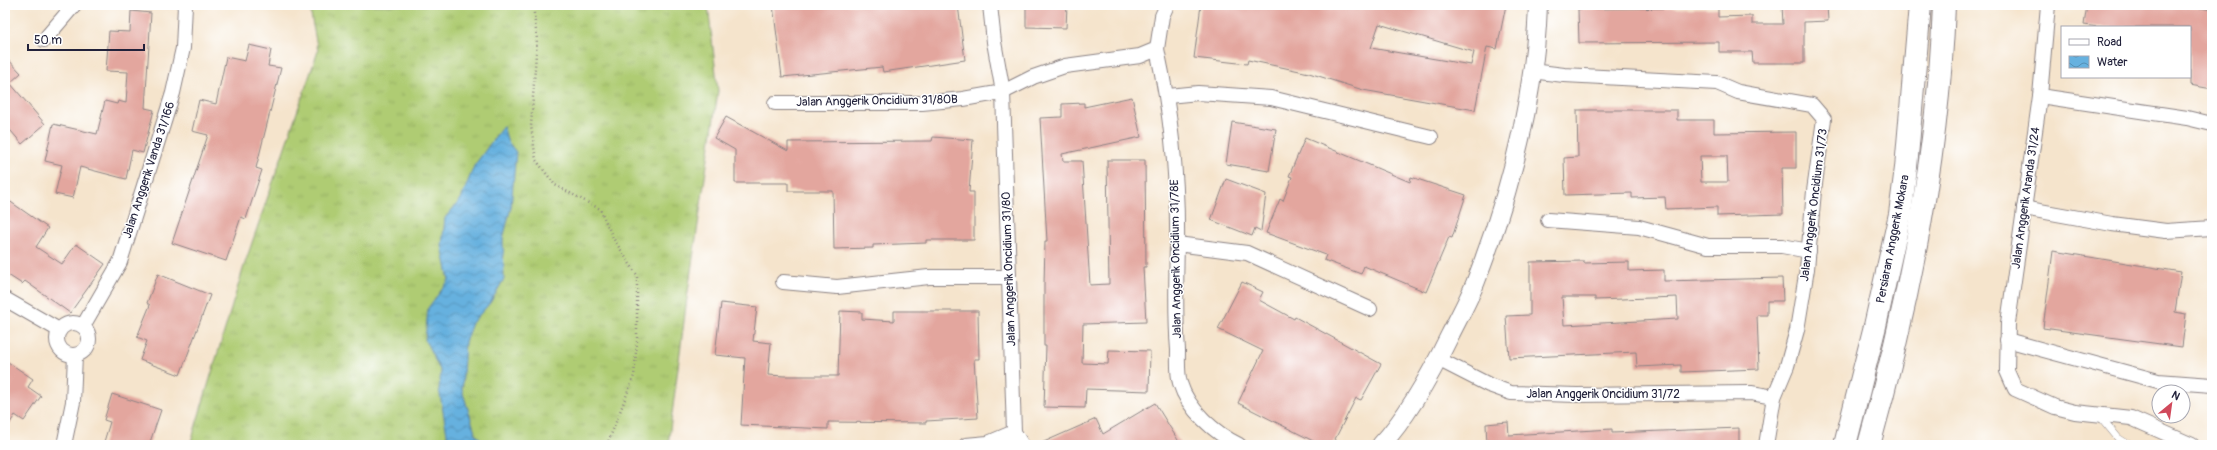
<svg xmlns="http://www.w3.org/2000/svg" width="2217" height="450" viewBox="0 0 2217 450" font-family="Pangolin,sans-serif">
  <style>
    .grass { fill: url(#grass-tufts); stroke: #687757 }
    .water { fill: url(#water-waves); stroke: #446a8d }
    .building { fill: #e3a69e; fill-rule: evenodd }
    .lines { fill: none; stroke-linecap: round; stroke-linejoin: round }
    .service-casing { stroke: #8c8384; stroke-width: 8 }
    .minor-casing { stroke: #8c8384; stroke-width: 16 }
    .tertiary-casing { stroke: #8c8384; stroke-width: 20 }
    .primary-casing { stroke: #8c8384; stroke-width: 24 }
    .path { stroke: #8c8384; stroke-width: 2.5; stroke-dasharray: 1 3; stroke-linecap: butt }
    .service { stroke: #fff; stroke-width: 7 }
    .minor { stroke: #fff; stroke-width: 14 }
    .tertiary { stroke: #fff; stroke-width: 18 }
    .primary { stroke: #fff; stroke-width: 22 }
    .labels { text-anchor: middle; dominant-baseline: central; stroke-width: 3; stroke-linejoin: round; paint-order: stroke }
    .street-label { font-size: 12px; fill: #22223b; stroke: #fff }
  </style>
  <defs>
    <pattern id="grass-tufts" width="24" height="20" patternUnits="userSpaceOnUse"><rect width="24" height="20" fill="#afcc73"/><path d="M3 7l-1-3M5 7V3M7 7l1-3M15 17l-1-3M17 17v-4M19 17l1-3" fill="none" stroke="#96af64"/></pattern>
    <pattern id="water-waves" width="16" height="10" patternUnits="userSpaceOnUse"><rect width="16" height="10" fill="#66b1df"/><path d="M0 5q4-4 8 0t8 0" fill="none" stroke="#5490b6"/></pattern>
  </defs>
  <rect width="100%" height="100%" fill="#fff"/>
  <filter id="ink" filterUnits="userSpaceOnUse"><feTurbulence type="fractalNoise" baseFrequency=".025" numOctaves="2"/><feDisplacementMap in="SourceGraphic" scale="8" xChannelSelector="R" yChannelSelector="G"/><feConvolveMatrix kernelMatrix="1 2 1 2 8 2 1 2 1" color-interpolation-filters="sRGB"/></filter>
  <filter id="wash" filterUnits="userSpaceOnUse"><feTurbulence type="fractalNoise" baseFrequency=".012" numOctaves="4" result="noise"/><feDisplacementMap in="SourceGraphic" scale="16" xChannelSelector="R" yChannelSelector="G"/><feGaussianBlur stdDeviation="0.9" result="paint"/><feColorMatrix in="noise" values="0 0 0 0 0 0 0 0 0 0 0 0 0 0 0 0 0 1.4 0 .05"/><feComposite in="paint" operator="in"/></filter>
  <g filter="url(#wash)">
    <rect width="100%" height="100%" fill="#f5e4cc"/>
    <!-- grass -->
    <path class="grass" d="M309,5H708L718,91L687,298L668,445H190L244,266L318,51Z"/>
    <!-- water -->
    <path class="water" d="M503,126L508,142L516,152L511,207L503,239L504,279L490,303L472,323L465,342L462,390L476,435L488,445H449L439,389L441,372L425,340L428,308L449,280L442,246L445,218L461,199L474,166Z"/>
    <g id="blocks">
      <!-- building -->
      <g class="building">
        <path d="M773,5H958L965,60L883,72L882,67L782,77Z"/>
        <path d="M1026,5H1067L1066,28L1026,27Z"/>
        <path d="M1201,5H1506L1497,49L1487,47L1475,110L1363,90L1309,73L1248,60L1247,64L1194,58ZM1379,24L1474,52L1471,65L1371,48Z"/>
        <path d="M1782,5H1827L1828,21L1804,22V63H1753L1752,52H1719V42L1579,43L1578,9L1718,8V17L1752,16V24H1783Z"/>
        <path d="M2087,5H2183L2212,10V89L2190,85V27H2098L2084,25Z"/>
        <path d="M131,11L151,13L145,108L154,110L143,153L132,150L126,179L80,167L73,198L55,194L62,165L45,161L53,124L97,134L105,101L117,104L118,101L126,103L128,72L106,71L109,31L130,32Z"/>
        <path d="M249,45L271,50L268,66L281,68L256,168L262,170L246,219L241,217L226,261L172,243L208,135L192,131L199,100L216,104L226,57L245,61Z"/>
        <path d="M5,56L21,73L10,83L45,124L22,144L5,124Z"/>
        <path d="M1132,97L1141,137L1062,154L1063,161H1082L1090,285L1109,284L1107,160H1145L1146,267H1143L1146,322L1083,324L1082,363L1108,364L1109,350L1150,351L1149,391L1086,389L1085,408L1044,407L1046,346H1044V286L1045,241H1047L1040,118L1062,117V104L1084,103V107Z"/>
        <path d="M1577,110H1677V120H1714V133L1796,132V168H1782L1783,214L1717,216V207L1666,209L1665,197L1632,198V193L1565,195L1564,158L1578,157ZM1700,156H1727L1728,182H1701Z"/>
        <path d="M726,117L788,151V142L932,141L933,137L973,140L969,192H974V240H926V243L873,245V248L834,249L833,191H788V183H735V150L714,138Z"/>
        <path d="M1232,122L1276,129L1269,171L1226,164Z"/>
        <path d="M1305,138L1410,182L1411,177L1466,195L1452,238L1449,237L1426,292L1364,266L1361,274L1324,260L1326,255L1266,233L1280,199L1283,201L1292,177L1289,176Z"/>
        <path d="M1226,179L1266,194L1261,231L1255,228L1252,236L1211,220Z"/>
        <path d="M5,198L48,228L36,247L62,264L76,244L105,264L70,313L25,281L22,284L5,273Z"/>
        <path d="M2053,251L2181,272L2175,312L2186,314L2182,347L2043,328Z"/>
        <path d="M1584,261V263L1629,262V271L1664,270V281L1782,278L1783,301H1767V315H1757L1759,369L1681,372V365L1637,367L1636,352L1509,358L1506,316L1530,315V262ZM1562,297H1595V300L1677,297L1678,319L1564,325Z"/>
        <path d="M158,274L210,295L180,375L140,360L147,341L137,337L150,305L147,303Z"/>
        <path d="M1242,282L1263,292L1259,300L1294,319L1295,317L1381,364L1361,400L1356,398L1332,445H1321L1238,403L1263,351L1218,329Z"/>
        <path d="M721,303L757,307L753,341L771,343L768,375L784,376H838L840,311L862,312V319L894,321V311H978L979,359H974L978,418L926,421V423L828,422V429L741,425L745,358L715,355Z"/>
        <path d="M5,360L33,379L28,387L41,396L24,421L15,415L5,431Z"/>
        <path d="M112,394L161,410L149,445H103L110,422L104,420Z"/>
        <path d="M1155,403L1181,445H1037L1096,419L1103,434Z"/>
        <path d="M1508,422L1509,435L1612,429V433L1739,428V445H1487L1486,424Z"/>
      </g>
    </g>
  </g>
  <g filter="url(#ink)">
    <use href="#blocks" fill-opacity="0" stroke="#8c8384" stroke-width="1"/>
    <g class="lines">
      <defs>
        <path id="service" d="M2099,415L2118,438L2129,445"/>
        <g id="minor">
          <path d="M990,5L994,42L1003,92L1014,432L1022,445"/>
          <path d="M2048,5L2040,96L2008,323L2007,371L2015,389L2055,407L2075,412L2131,418L2192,445"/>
          <path d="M44,40L74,5"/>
          <path d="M1157,49C1171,113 1178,179 1177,244C1176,280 1175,315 1178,350C1178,360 1177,373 1180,383C1188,410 1215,433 1239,445"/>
          <path d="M1531,71L1564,75L1717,83L1738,92L1812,105L1824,119L1814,191L1807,269L1797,330L1787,366L1774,397L1766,445"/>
          <path d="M1168,96L1198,93L1271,98L1431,137"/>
          <path d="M2040,96L2187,118L2212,124"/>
          <path d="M775,103H922L963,99L1003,92L1033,77L1065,66L1140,56L1157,49L1162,16L1167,5"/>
          <path d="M2024,208L2112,224L2166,231L2212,228"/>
          <path d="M1548,220L1639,227L1708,246H1782L1809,251"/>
          <path d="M1177,244L1247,253L1370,309"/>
          <path d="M783,282L837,287L929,277H1009"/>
          <path d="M5,299L59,330"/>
          <circle cx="73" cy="339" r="16"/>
          <path d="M83,326L120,262L173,93L183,48L185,5"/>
          <path d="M2007,340L2158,381L2212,385"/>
          <path d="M1438,359L1489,385L1511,393L1577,395L1751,393L1774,397"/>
          <path d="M64,445L73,402L75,355"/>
          <path d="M966,445L988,443L1014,432"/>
        </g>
        <path id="tertiary" d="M1381,445C1409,415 1432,372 1450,335C1459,317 1469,299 1476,281C1510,193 1535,100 1538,5"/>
        <g id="primary">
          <path d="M1845,445L1875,326L1900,214L1906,168L1920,5"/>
          <path d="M1869,445C1909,302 1939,153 1944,5"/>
        </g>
      </defs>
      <!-- service casing -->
      <use href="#service" class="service-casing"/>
      <!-- minor casing -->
      <use href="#minor" class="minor-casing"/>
      <!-- tertiary casing -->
      <use href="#tertiary" class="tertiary-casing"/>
      <!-- primary casing -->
      <use href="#primary" class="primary-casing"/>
      <!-- path -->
      <path class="path" d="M533,5L537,39L531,126L536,160L555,185L600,209L613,238L637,275V341L634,376L607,445"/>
      <!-- service -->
      <use href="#service" class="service"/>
      <!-- minor -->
      <use href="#minor" class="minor"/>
      <!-- tertiary -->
      <use href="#tertiary" class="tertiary"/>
      <!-- primary -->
      <use href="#primary" class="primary"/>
    </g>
  </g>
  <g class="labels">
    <!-- street labels -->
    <g class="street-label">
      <text transform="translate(877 101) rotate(-1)">Jalan Anggerik Oncidium 31/80B</text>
      <text transform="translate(149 170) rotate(-72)">Jalan Anggerik Vanda 31/166</text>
      <text transform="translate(2026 198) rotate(-82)">Jalan Anggerik Aranda 31/24</text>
      <text transform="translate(1814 205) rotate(-83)">Jalan Anggerik Oncidium 31/73</text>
      <text transform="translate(1893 239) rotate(-79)">Persiaran Anggerik Mokara</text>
      <text transform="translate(1176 259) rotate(-91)">Jalan Anggerik Oncidium 31/78E</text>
      <text transform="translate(1009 269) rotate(-92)">Jalan Anggerik Oncidium 31/80</text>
      <text x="1603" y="394">Jalan Anggerik Oncidium 31/72</text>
    </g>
  </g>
  <!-- margin -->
  <rect width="2217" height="450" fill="none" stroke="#fff" stroke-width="20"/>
  <!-- legend -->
  <rect x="2061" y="26" width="130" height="52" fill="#ffffff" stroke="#a7a7b1"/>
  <rect x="2069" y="39" width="20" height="6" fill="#ffffff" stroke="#a7a7b1"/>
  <text x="2097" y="46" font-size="12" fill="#22223b">Road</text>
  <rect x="2069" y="56" width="20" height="12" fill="url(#water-waves)" stroke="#a7a7b1"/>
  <text x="2097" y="66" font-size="12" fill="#22223b">Water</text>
  <!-- north arrow -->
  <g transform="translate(2171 404) rotate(29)"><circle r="19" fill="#ffffff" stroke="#a7a7b1"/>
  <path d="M0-3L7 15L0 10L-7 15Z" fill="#d1495b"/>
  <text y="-6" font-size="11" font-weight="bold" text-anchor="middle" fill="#22223b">N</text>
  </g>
  <!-- scale -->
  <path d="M28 44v6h116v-6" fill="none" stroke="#22223b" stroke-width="2"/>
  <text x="34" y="44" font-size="12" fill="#22223b" stroke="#ffffff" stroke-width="3" paint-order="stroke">50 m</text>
</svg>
